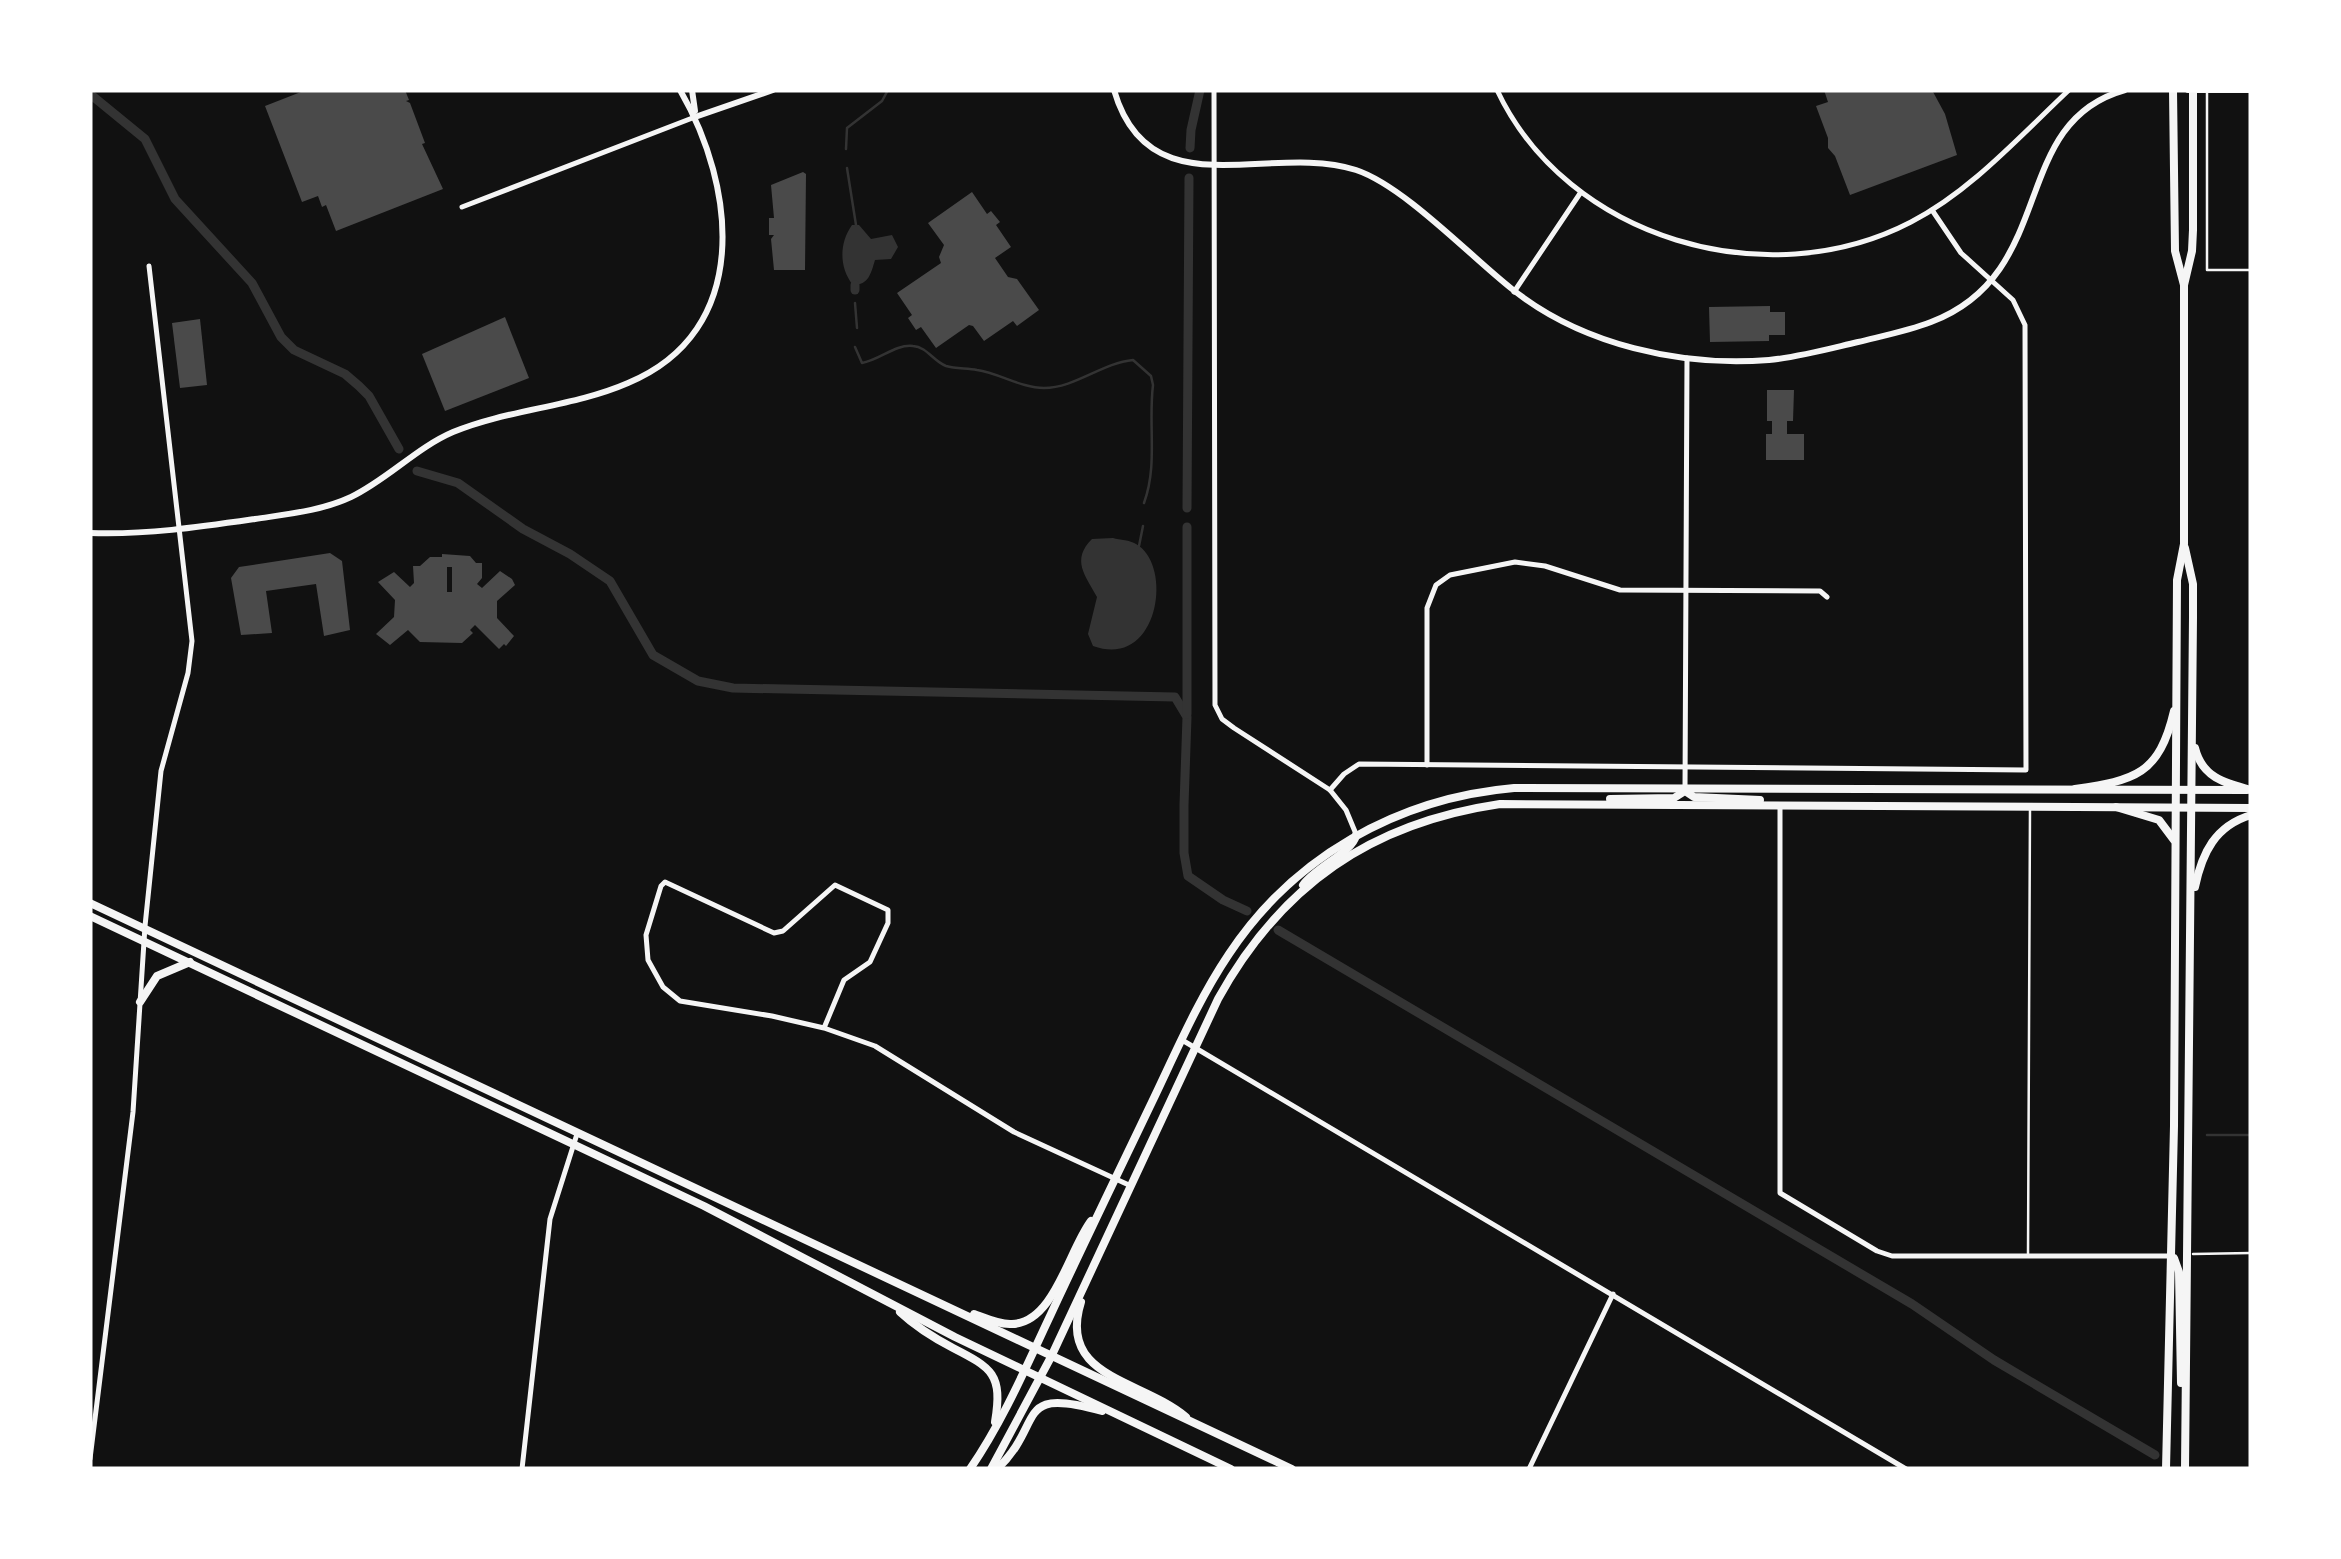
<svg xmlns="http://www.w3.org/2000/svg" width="2341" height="1559" viewBox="0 0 2341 1559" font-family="Arial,sans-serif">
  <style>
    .water { fill: #333 }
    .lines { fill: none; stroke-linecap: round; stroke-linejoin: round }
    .stream { stroke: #333; stroke-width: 2.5 }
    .canal { stroke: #333; stroke-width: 9 }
    .building { fill: #4a4a4a; fill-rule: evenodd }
    .path { stroke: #f5f5f5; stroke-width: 2.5 }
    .service { stroke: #f5f5f5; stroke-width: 2.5 }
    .minor { stroke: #f5f5f5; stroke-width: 5 }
    .tertiary { stroke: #f5f5f5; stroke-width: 6 }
    .secondary { stroke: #f5f5f5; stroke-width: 8 }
    .primary { stroke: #f5f5f5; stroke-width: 8 }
  </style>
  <rect width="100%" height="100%" fill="#111"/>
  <!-- water -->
  <g class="water">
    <path d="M852,225H859L871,239L892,235L898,247L891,259L875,260C871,273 869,285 853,285C839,268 839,243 852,225Z"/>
    <path d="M1113,538C1120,540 1130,540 1136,544C1174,565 1159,670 1093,646L1088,634L1097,597C1085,575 1071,560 1092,539Z"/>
  </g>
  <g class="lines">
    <!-- stream -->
    <g class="stream">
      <path d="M846,149L847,128L882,101L888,90"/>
      <path d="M847,168L856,225"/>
      <path d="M855,303L857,328"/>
      <path d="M855,347L862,363C880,360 895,344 913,346C927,347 933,361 946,366C956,369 967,368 977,370C999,373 1021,388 1044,388C1075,388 1102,363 1133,360L1151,376L1153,385C1148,425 1158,465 1144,503"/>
      <path d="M1139,546L1143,526"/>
      <path d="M2207,1135H2251"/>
    </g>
    <!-- canal -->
    <g class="canal">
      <path d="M90,94L145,139L175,199L252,283L281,337L294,350L345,374L359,386L369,396L399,449"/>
      <path d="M1190,148L1191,130L1200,90"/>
      <path d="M855,290V285"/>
      <path d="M417,471L458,483L523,529L570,554L610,581L653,655L698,681L733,688L1175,697L1187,717L1184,805V853L1188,876L1223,900L1247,911"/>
      <path d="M1187,508L1189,178"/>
      <path d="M1187,527V714"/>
      <path d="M1278,930L1912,1304L1994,1360L2155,1455"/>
    </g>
  </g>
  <!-- building -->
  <g class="building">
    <path d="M306,90H405L409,100L406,101L410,103L425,143L422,144L443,189L336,231L326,205L322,207L318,196L302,202L265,106Z"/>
    <path d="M1824,90H1932L1945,114L1957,155L1850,195L1835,156L1828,148V138L1816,106L1828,102Z"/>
    <path d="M803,172L806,174L805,270H774L771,239L774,235H769V218H774L771,185Z"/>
    <path d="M972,192L987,214L991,211L1000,222L996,225L1011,247L995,258L1008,277L1017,279L1039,310L1017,326L1013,321L984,341L973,326L969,325L936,348L921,327L916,330L908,318L912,315L897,293L941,263L939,257L944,245L928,223Z"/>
    <path d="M1770,306V312H1785V335H1769V341L1710,342L1709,307Z"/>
    <path d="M505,317L529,378L445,411L422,354Z"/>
    <path d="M200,319L207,385L180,388L172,323Z"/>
    <path d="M1767,390H1794L1793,421H1787V434H1804V460H1766V434H1772V421H1767Z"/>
    <path d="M330,553L342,561L350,630L324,636L316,584L266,591L272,633L241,635L231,578L239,567Z"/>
    <path d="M442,554L470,556L476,563H482V578L477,584L482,588L500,571L512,579L515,585L497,601V618L514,636L506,646L504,644L499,649L475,625L470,630L473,633L462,643L420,642L408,630L390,645L376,634L394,617L395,600L378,582L394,572L410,587L414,583L413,566H420L430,557H442ZM447,567H452V592H447Z"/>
  </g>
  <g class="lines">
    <!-- path -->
    <path class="path" d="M2193,1254L2251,1253"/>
    <!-- service -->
    <g class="service">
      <path d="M2207,92V270H2251"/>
      <path d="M2028,1254L2030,807"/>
    </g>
    <!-- minor -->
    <g class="minor">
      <path d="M1214,90L1215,705L1222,719L1234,728L1330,790L1346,810L1356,834"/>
      <path d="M1497,90C1567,239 1767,297 1911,222C1971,191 2020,136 2069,90"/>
      <path d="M462,207L695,117"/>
      <path d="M1514,292L1581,192"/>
      <path d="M1427,765V608L1436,585L1450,575L1515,562L1545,566L1620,590L1820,591L1827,597"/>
      <path d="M1330,790L1344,774L1359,764L2026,770L2025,325L2013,300L1961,253L1932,210"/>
      <path d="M1685,790L1687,358"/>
      <path d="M1780,805V1193L1877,1251L1892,1256H2172"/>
      <path d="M824,1028L844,980L870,962L888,923V910L835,885L783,931L774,933L665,882L661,886L646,935L648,960L663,987L680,1001L772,1016L824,1028L875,1046L1014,1132L1131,1186"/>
      <path d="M1182,1040L1906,1469"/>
      <path d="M90,1459L133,1112L145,926L161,771L188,673L192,641L149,266"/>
      <path d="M522,1469L550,1219L577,1134"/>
      <path d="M1529,1469L1613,1294"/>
    </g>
    <!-- tertiary -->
    <g class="tertiary">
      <path d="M692,90L695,111"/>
      <path d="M1114,90C1149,211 1269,142 1356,170C1404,186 1470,256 1512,289C1582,345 1681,367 1769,360C1799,357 1828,349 1858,342C1882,336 1908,331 1931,322C2060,273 2007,123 2125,90"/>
      <path d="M2188,90H2251"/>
      <path d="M695,117L773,90"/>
      <path d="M90,533C146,535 200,527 255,519C288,514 321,511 351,497C388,479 416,448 453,432C509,409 573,407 628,383C753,331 736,187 680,90"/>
    </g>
    <!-- secondary -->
    <g class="secondary">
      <path d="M1610,799L1674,798L1685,791L1694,797L1760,800"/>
      <path d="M1303,885C1316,867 1353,852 1356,835"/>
      <path d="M90,903L1292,1469"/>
      <path d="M90,916L704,1206L955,1337L1231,1469"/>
      <path d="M140,1002L157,976L190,962"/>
      <path d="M1081,1302C1057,1378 1141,1379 1186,1417"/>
      <path d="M900,1312C916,1327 934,1338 953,1348C992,1368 1003,1374 995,1422"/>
      <path d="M974,1314C985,1318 1000,1325 1012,1324C1054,1323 1069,1250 1091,1221"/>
      <path d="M970,1469C1003,1421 1026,1367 1051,1314C1084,1243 1118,1173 1152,1102C1176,1052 1198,1000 1229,954C1293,857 1398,798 1514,788L2247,790"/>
      <path d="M991,1469L1051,1357L1218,999C1281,885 1371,823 1500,804L2251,808"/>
      <path d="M997,1469C1046,1423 1012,1386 1102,1411"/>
    </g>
    <!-- primary -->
    <g class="primary">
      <path d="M2173,90L2175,251L2184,285"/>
      <path d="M2195,748C2202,777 2224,783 2251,790"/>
      <path d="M2075,789C2135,780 2159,775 2174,711"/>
      <path d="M2116,807L2159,820L2174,840"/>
      <path d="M2195,887C2202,853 2215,826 2251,815"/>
      <path d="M2174,1258L2179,1272L2181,1383"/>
      <path d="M2166,1469L2174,1126L2177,580L2184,544V285L2192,251L2193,230V90"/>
      <path d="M2185,1469L2193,617V584L2185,548"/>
    </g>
  </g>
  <!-- border -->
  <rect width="2341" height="1559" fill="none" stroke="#ffffff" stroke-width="185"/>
</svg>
